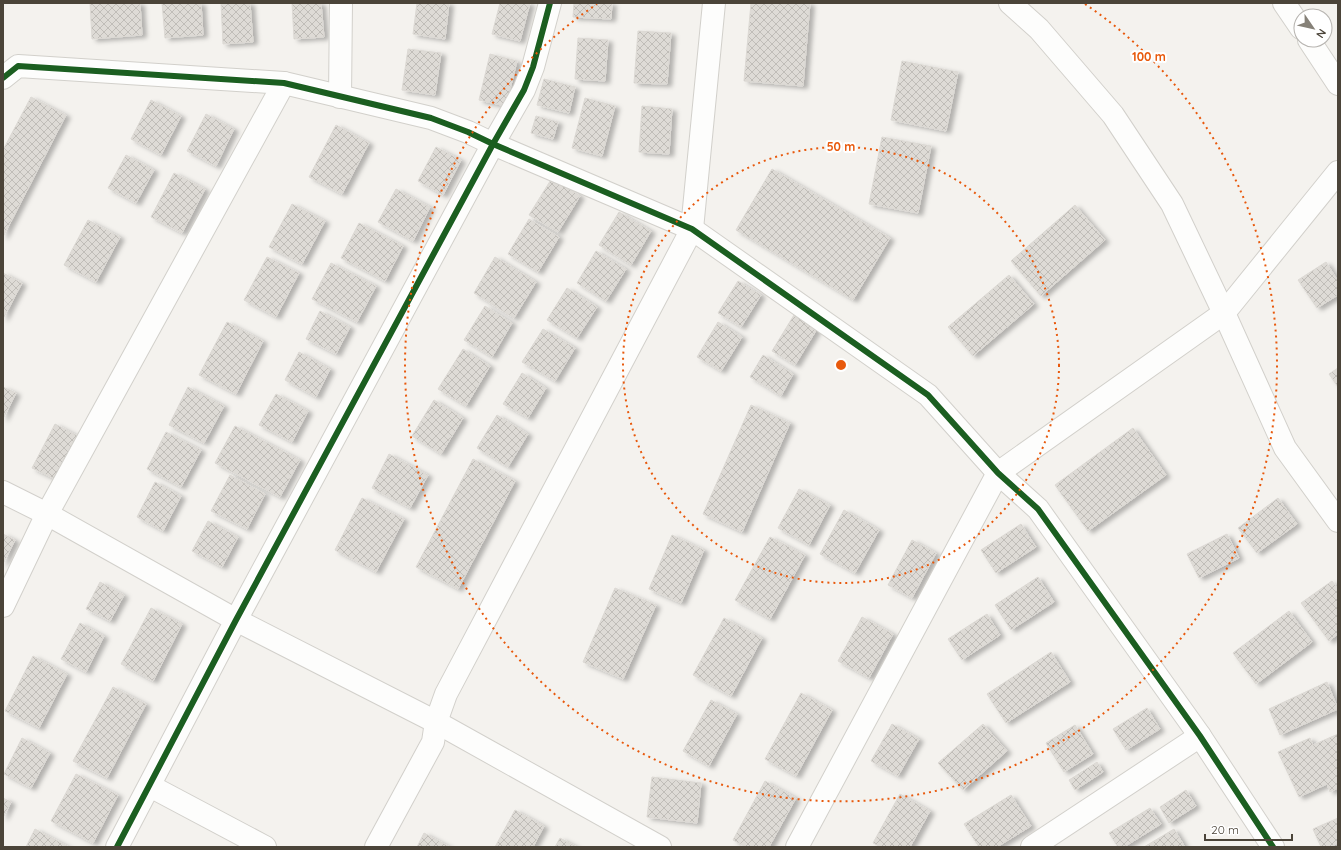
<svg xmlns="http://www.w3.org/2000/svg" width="1341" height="850" viewBox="0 0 1341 850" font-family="Quicksand,sans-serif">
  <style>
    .building { fill: url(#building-cross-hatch); stroke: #dcd9d4; filter: url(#shadow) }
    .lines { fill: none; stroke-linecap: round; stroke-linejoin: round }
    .minor-casing { stroke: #d2d0cb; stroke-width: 24 }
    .tertiary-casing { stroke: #d2d0cb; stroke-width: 24 }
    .minor { stroke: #fdfdfc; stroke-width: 22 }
    .tertiary { stroke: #fdfdfc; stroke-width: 22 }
    .cycleway-casing { stroke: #fff; stroke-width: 8 }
    .cycleway { stroke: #1b5e20; stroke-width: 6 }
    .ring { fill: none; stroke: #e8590c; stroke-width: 2; stroke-dasharray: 2 4 }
    .centre { fill: #e8590c; stroke: #fff; stroke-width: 2 }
    .ring-label { font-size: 12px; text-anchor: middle; font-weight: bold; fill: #e8590c; stroke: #fff; stroke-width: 4; stroke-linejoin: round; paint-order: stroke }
  </style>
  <defs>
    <pattern id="building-cross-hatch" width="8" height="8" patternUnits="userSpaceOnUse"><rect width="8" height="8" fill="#dedbd6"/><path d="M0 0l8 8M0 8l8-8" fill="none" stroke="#c0bdb8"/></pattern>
    <filter id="shadow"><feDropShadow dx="4.5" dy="2.5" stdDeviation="2" flood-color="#0004"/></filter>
  </defs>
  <rect width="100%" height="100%" fill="#f4f2ee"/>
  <!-- building -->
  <g class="building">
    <path d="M90,3H140L142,35L92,39Z"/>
    <path d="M162,3H201L203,35L165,38Z"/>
    <path d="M221,3H250L253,42L223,44Z"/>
    <path d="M292,3H321L324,37L294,39Z"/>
    <path d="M417,3H449L445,39L413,34Z"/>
    <path d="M500,3H530L520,41L492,34Z"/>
    <path d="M574,3H612L611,19L573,17Z"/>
    <path d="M751,3H810L803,86L744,81Z"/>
    <path d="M638,31L671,33L667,84L634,83Z"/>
    <path d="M578,38L608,40L605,81L575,79Z"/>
    <path d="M408,49L441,53L435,95L402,90Z"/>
    <path d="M490,54L517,61L506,106L479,100Z"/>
    <path d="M902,61L958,72L946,131L891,120Z"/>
    <path d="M544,79L575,87L569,113L537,105Z"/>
    <path d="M31,97L66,115L3,237V150Z"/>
    <path d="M585,98L615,106L602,156L572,148Z"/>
    <path d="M151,100L181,116L161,155L131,139Z"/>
    <path d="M642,106L672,109L669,154L639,152Z"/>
    <path d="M206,114L234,129L216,166L187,151Z"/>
    <path d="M536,116L558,122L553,139L531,133Z"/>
    <path d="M336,125L369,143L342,194L309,177Z"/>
    <path d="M882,137L931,146L918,213L869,204Z"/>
    <path d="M436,147L461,160L443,195L418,181Z"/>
    <path d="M126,155L154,170L136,203L108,188Z"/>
    <path d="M772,169L890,238L853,300L736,230Z"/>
    <path d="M174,173L205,189L182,233L151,217Z"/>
    <path d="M552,178L580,196L558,232L529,215Z"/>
    <path d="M396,189L430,207L413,241L378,222Z"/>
    <path d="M292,204L325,221L302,264L269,247Z"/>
    <path d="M1075,205L1105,240L1041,296L1011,261Z"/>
    <path d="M619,212L651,231L631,265L599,245Z"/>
    <path d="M529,219L559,237L538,272L508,254Z"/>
    <path d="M88,220L120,237L96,282L64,265Z"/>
    <path d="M359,223L403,246L385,281L341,258Z"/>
    <path d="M596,251L626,269L606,301L577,283Z"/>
    <path d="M267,257L299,273L276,317L244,300Z"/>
    <path d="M495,257L536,282L514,318L474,293Z"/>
    <path d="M1326,262L1338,281V295L1317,308L1298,280Z"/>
    <path d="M331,263L376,286L357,322L312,299Z"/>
    <path d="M3,273L22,283L3,319Z"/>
    <path d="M1009,275L1034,304L973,356L948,327Z"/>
    <path d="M738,281L761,295L741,327L718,313Z"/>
    <path d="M567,288L597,307L577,338L547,320Z"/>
    <path d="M485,306L512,323L492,357L464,340Z"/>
    <path d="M320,311L350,327L336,354L306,339Z"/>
    <path d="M794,315L817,329L795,365L772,351Z"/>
    <path d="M227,322L263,341L236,394L199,375Z"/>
    <path d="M718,322L742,337L721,371L697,357Z"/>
    <path d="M543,329L575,348L555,381L522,362Z"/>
    <path d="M463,349L490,366L466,406L438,389Z"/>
    <path d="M299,352L330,369L316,397L285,380Z"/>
    <path d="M763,355L793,374L781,396L750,377Z"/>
    <path d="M1338,368V387L1329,374Z"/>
    <path d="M522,373L546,388L528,418L503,404Z"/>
    <path d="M3,387L16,393L3,419Z"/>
    <path d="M188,387L224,406L204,443L169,425Z"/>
    <path d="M276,394L308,411L292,442L259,425Z"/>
    <path d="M434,400L463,418L441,454L412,436Z"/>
    <path d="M751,405L790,423L742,532L703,514Z"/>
    <path d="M497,415L528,434L508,467L477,448Z"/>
    <path d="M55,424L78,436L55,479L32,468Z"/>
    <path d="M235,426L300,460L280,497L215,463Z"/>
    <path d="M1133,428L1166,475L1088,531L1055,485Z"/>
    <path d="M166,432L201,450L181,487L147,469Z"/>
    <path d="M389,454L428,475L410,508L372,488Z"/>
    <path d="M473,459L515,481L458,589L416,567Z"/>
    <path d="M230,475L265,494L247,529L211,511Z"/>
    <path d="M155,482L181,496L163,531L137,517Z"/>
    <path d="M799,489L830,505L809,545L778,528Z"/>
    <path d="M362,498L404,519L376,572L335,550Z"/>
    <path d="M1278,498L1297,524L1257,553L1238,528Z"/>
    <path d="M844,510L879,530L855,573L820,554Z"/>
    <path d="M208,521L238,537L222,567L192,551Z"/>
    <path d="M1021,524L1036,547L996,573L981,550Z"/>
    <path d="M3,534L15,540L3,564Z"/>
    <path d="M1227,534L1239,558L1199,578L1187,554Z"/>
    <path d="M672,535L704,550L681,603L649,589Z"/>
    <path d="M770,537L805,555L770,619L735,600Z"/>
    <path d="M912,540L936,553L912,598L888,585Z"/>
    <path d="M1038,577L1054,602L1011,630L995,605Z"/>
    <path d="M1332,581L1338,589V634L1329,641L1301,603Z"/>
    <path d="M100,582L124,595L110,621L86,609Z"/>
    <path d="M615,588L656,605L623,679L583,662Z"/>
    <path d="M151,608L182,624L153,681L121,664Z"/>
    <path d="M1289,611L1312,642L1256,684L1233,653Z"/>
    <path d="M987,614L1000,635L962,660L948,639Z"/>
    <path d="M862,617L893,634L869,678L838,661Z"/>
    <path d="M724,618L762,638L731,696L693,675Z"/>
    <path d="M80,623L104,636L86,672L61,659Z"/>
    <path d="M1051,652L1070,682L1006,723L987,694Z"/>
    <path d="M33,656L67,674L39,728L5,711Z"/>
    <path d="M1327,682L1338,709L1280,735L1269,709Z"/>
    <path d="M113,687L146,704L107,778L73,761Z"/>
    <path d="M801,693L832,710L796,776L765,759Z"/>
    <path d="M711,700L737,714L709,766L683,751Z"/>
    <path d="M1147,708L1160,729L1126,750L1113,729Z"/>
    <path d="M892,724L919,739L898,776L871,761Z"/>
    <path d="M983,724L1007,751L963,790L938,763Z"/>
    <path d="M1075,725L1093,754L1064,772L1046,743Z"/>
    <path d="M1338,734V788L1330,792L1327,784L1299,797L1278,752L1310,738L1313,745Z"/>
    <path d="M22,738L50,753L31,788L4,774Z"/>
    <path d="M1097,762L1103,772L1075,790L1069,780Z"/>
    <path d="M76,774L118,795L93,843L51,821Z"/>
    <path d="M652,777L701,783L697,823L647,817Z"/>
    <path d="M765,781L796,798L769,847H746L733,840Z"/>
    <path d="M1186,790L1196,806L1169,823L1160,807Z"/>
    <path d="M900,794L930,811L910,847H881L873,843Z"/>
    <path d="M1011,795L1031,826L997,847H979L964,824Z"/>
    <path d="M3,798L11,802L3,818Z"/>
    <path d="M1150,808L1161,824L1124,847H1118L1109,833Z"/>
    <path d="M515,810L544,826L533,847H495Z"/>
    <path d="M1338,818V843L1330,847H1321L1313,829Z"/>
    <path d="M35,829L69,847H26Z"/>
    <path d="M1174,829L1185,847H1144Z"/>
    <path d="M424,833L450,847H417Z"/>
    <path d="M560,838L577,847H555Z"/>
  </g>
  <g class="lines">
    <defs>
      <g id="minor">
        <path d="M1284,3L1301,28"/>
        <path d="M1309,40L1338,84"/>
        <path d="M3,78L18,66L284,83L431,118L468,132L493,144L692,229L928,395L998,473L1038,509L1200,736L1273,847"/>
        <path d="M340,97L341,3"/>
        <path d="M3,492L47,514L236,620L436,722L660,847"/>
        <path d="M3,606L47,514L284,83"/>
        <path d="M150,786L265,847"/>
        <path d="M117,847L236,620L493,144L524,90L533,67L550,3"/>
        <path d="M376,847L433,742L436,722"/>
        <path d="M797,847L998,473L1224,313L1338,172"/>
        <path d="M1032,847L1200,736"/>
      </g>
      <g id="tertiary">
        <path d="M1010,3L1039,29L1113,115L1172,204L1224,313L1285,448L1338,521"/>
        <path d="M436,722L446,694L692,229L714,3"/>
      </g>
    </defs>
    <!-- minor casing -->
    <use href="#minor" class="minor-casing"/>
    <!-- tertiary casing -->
    <use href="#tertiary" class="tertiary-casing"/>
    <!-- minor -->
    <use href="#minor" class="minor"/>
    <!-- tertiary -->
    <use href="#tertiary" class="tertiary"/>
    <defs>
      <g id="cycleway">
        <path d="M3,78L18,66L284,83L431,118L468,132L493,144L692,229L928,395L998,473L1038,509L1200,736L1273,847"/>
        <path d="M117,847L236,620L493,144L524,90L533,67L550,3"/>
      </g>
    </defs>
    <!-- cycleway casing -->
    <use href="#cycleway" class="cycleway-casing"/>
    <!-- cycleway -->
    <use href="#cycleway" class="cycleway"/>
  </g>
  <!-- distance rings -->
  <g class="ring">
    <circle cx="841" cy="365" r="218"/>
    <path d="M1085 4A436 436 0 1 1 597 4"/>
  </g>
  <circle cx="841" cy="365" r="6" class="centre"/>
  <g class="ring-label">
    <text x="1149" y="61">100 m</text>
    <text x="841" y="151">50 m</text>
  </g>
  <!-- border -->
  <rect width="1341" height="850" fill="none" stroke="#4b4439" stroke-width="8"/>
  <!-- north arrow -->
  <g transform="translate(1313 28) rotate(124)"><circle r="19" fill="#ffffff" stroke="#b7b4b0"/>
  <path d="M0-3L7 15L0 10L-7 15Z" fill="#868178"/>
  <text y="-6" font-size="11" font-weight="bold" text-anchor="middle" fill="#4b4439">N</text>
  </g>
  <!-- scale -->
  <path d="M1205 834v6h87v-6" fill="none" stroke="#4b4439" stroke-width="2"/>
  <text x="1211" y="834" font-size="12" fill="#4b4439" stroke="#ffffff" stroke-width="3" paint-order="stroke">20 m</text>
</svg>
